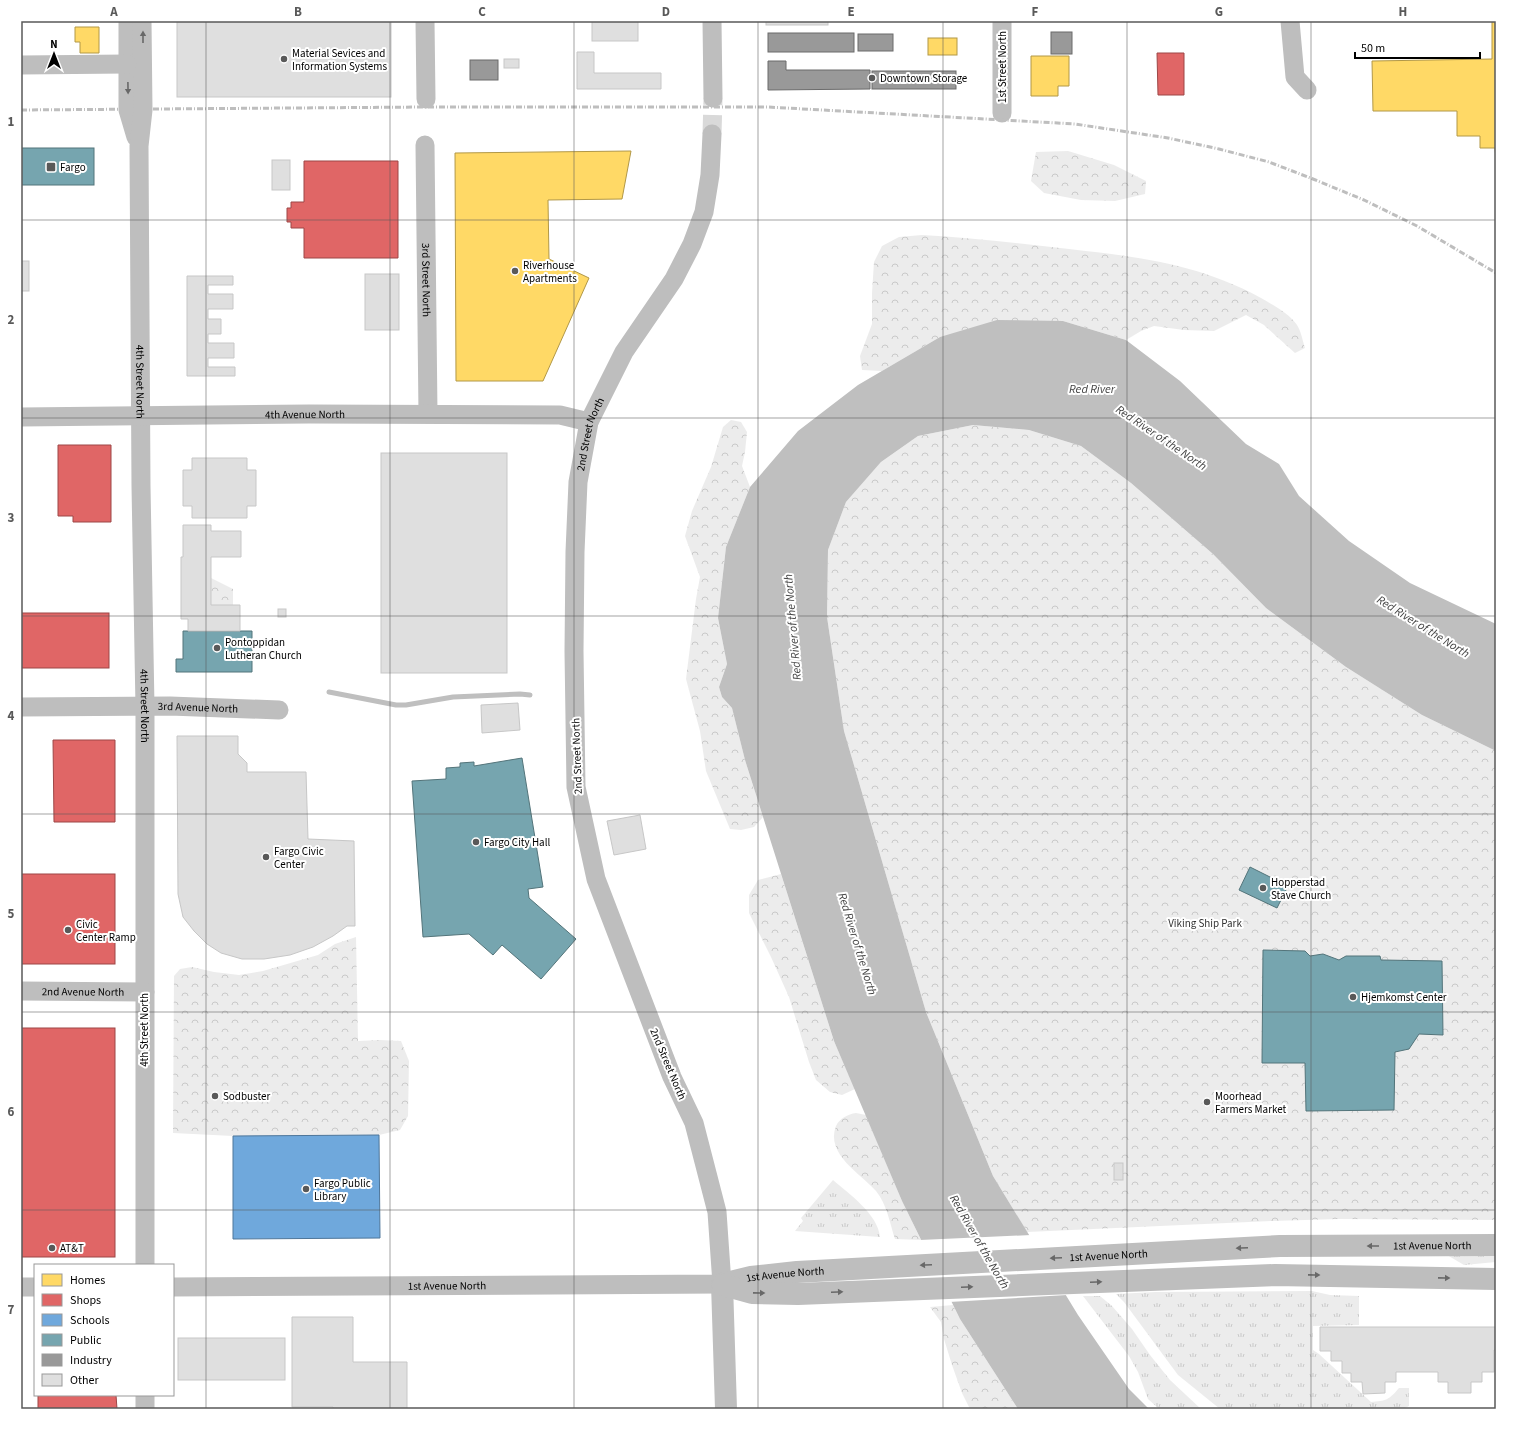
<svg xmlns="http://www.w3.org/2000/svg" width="1517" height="1430" viewBox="0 0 1517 1430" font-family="'Source Sans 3',sans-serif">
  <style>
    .grass { fill: url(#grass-tufts) }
    .forest { fill: url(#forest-crowns) }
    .water { fill: #bfbfbf }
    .pier { fill: #fff }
    .homes { fill: #ffd966; stroke: #b29847 }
    .shops { fill: #e06666; stroke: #9d4747 }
    .schools { fill: #6fa8dc; stroke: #4e769a }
    .public { fill: #76a5af; stroke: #53747a }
    .industry { fill: #999; stroke: #6b6b6b }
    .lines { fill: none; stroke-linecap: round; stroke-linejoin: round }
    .stream { stroke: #bfbfbf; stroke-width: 5 }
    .building { fill: #dfdfdf; stroke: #c7c7c7 }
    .minor-tunnel { stroke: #d9d9d9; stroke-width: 19; stroke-dasharray: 19 10; stroke-linecap: butt }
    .minor { stroke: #bebebe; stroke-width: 19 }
    .major { stroke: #bebebe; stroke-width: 22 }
    .rail { stroke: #bebebe; stroke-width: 3; stroke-dasharray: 6 2 1 2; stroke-linecap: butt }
    .oneway { fill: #686868 }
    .grid { fill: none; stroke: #595959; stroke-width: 1; stroke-opacity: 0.55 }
    .poi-dot { fill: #595959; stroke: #fff; stroke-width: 1.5 }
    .labels { text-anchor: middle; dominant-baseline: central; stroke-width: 4; stroke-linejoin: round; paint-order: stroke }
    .poi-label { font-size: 11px; fill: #000; stroke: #fff; text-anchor: start }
    .street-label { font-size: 11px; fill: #000; stroke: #fff }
    .park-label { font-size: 11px; fill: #333; stroke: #fff }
    .water-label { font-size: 12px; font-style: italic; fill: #444; stroke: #fff }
    .neatline { fill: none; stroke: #595959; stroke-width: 1.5 }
    .grid-label { font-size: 13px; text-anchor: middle; font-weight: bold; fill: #595959 }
  </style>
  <defs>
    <pattern id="grass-tufts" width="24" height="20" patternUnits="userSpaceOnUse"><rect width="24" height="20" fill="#ececec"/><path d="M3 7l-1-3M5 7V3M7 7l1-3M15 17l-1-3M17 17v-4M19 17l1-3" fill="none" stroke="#c9c9c9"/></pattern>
    <pattern id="forest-crowns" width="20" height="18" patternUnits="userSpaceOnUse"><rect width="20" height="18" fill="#ececec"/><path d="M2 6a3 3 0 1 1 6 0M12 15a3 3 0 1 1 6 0" fill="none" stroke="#c9c9c9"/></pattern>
  </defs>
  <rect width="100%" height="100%" fill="#fff"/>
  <!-- grass -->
  <g class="grass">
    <path d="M833,1180C849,1194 878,1214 880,1237L795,1231L803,1221L801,1218Z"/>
    <path d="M1447,1255H1496V1262L1464,1265Z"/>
    <path d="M1312,1291L1330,1295L1359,1296V1325L1313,1326V1350L1319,1354L1371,1402C1386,1401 1389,1400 1399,1388H1409V1406L1403,1409H1220L1178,1375L1124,1302L1116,1294L1156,1292Z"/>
    <path d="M1083,1296H1100L1112,1306L1132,1329L1150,1355L1170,1380L1201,1409H1159L1148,1399L1138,1372L1129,1356Z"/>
  </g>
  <!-- forest -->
  <g class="forest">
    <path d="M1068,151L1114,165L1146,181L1145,194L1115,201L1081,200L1044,193L1031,181L1036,152Z"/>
    <path d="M922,235C971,238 1020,243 1069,249C1139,257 1199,264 1261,298C1273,305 1290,314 1297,325C1301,331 1303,342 1305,348L1295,353L1264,325L1246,315L1214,331L1184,330L1154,326L1141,331L1126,340L1063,321L940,337L882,371L862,370L860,356L872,324V293L874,262L882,246L899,237Z"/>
    <path d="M731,420L741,422L747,432L745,452L742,466L750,487L726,547L718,618L727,664L719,687L722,697L732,708L745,760L763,817L754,827L741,830L730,829L706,771L700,731L686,679L696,599L700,577L685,536L692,511L711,467L723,427Z"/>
    <path d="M973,425L1029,430L1081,446L1131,483L1213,554L1266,608L1346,667L1422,715L1496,751V1220L1339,1219L1271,1221L1027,1232L993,1176L926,1012L844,731L827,617L828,550L846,502L881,462L918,436Z"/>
    <path d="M211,578L233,589V605H211Z"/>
    <path d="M781,874L834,1041L855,1089L842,1095L830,1092L816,1080L809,1062L789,997L771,957L749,913V895L758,880Z"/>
    <path d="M356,937L358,1041L380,1040L401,1041L409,1061L408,1116L400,1130L379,1135L233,1136L173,1133L174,976L180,969L192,967L214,972L239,975L263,971L318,955L335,944Z"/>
    <path d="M856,1113L866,1115L902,1201L921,1240L895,1239C890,1224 887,1204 876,1191C861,1174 825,1154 836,1126C839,1119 848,1114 856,1113Z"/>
    <path d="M953,1305L960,1319L1018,1409H970L962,1393L952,1365L944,1339L941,1322L930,1307Z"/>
  </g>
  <!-- water -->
  <path class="water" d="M997,320L1063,321L1126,340L1180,381L1246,444L1279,464L1299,496L1349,541L1410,583L1496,624V751L1422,715L1346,667L1266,608L1213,554L1131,483L1081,446L1029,430L973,425L918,436L881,462L846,502L828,550L827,617L844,731L926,1012L993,1176L1078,1315L1129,1389L1149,1409H1018L960,1319L902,1201L834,1041L745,760L732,708L722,697L719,687L727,664L718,618L726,547L750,487L798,431L858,385L940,337Z"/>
  <!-- pier -->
  <path class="pier" d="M1031,1235L1067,1295L949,1302L920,1240Z"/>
  <!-- homes -->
  <g class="homes">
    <path d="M1492,21H1496V159L1495,148H1480V136H1457V111H1373L1372,61L1492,59Z"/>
    <path d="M75,27H99V53H80V42H75Z"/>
    <rect x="928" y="38" width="29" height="17"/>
    <path d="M1031,56H1069V86H1058V96H1031Z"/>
    <path d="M631,151L622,199L548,200L549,259L589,278L543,381H456L455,153Z"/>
  </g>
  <!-- shops -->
  <g class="shops">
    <path d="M1157,53H1184V95H1158Z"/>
    <path d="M304,161H398V258H304V228H291V222H287V208H291V202H304Z"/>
    <path d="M58,445H111V522H73V516H58Z"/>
    <rect x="21" y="613" width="88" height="55"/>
    <path d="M53,740H115V822H54Z"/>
    <rect x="21" y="874" width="94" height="90"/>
    <rect x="21" y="1028" width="94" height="229"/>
    <path d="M38,1395H116L117,1409H38Z"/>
  </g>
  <!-- schools -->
  <path class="schools" d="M379,1135L380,1238L233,1239V1136Z"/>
  <!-- public -->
  <g class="public">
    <rect x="21" y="148" width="73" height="37"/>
    <path d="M183,631H252V672H176V659H183Z"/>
    <path d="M522,758L543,887L528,889L529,898L576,939L541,979L502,945L493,955L469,934L423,937L412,781L446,779V768L460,767V763L474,762V766Z"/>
    <path d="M1250,867L1288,886L1277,908L1239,890Z"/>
    <path d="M1263,950L1305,951L1310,956L1323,954L1339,960L1346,956H1380L1381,960L1442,961L1443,1035L1419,1034L1409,1049L1395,1052L1394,1110L1306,1111L1305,1063H1262Z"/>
  </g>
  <!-- industry -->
  <g class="industry">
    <rect x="1051" y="32" width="21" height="22"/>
    <rect x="768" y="33" width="86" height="19"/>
    <rect x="858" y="34" width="35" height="17"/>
    <rect x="470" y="60" width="28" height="20"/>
    <path d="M768,61H786V70H870V89L768,90Z"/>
    <rect x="872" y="71" width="84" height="18"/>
  </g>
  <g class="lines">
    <!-- stream -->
    <path class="stream" d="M329,692L396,705H406L453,697L520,694L530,695"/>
  </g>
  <!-- building -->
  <g class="building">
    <rect x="177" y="21" width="214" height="76"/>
    <rect x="592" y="21" width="46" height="20"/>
    <rect x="766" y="21" width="62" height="4"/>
    <path d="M577,52H594V73H661V89H577Z"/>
    <rect x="504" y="59" width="15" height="9"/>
    <rect x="272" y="160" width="18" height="30"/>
    <rect x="21" y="261" width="8" height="30"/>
    <rect x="365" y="274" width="34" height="56"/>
    <path d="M187,276H233V285H208V294H233V309H208V319H221V334H208V343H234V358H208V367H235V376H187Z"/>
    <rect x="381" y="453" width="126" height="220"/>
    <path d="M192,458H247V470H256V506H247V518H192V506H183V470H192Z"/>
    <path d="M183,525H211V531H241V557H211V605H240V631H188V619H181V557H183Z"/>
    <rect x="278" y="609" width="8" height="8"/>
    <path d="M518,703L520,730L482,733L481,705Z"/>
    <path d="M177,736H238V754L247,763V772H306L308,839L354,841L355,926H347L333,936L313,947L290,955L264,959H242L221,953L207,944L194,931L183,917L178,894Z"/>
    <path d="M640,815L646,849L614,855L607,821Z"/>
    <rect x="1114" y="1163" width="9" height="17"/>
    <path d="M292,1317H353V1362H407V1409H333V1407H292Z"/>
    <path d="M1320,1327H1496V1350H1494V1372H1482V1382H1471V1393H1448V1382H1438V1372H1396V1382H1385V1393L1363,1394L1362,1382H1351V1373H1342V1361H1331V1351H1320Z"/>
    <rect x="178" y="1338" width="107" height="42"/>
  </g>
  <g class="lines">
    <!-- minor-tunnel -->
    <path class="minor-tunnel" d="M712,134L713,98"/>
    <!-- minor -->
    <g class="minor">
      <path d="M128,21V110L136,137"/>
      <path id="s1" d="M142,21L143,110L139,146L141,486L145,707V1265"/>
      <path d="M425,21L426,99"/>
      <path d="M712,21L713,98"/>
      <path d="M1290,21L1295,77L1307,90"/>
      <path d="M21,65L127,64"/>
      <path d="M1002,113V21"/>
      <path id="s2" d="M425,145L428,414"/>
      <path id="s3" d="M21,417L309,414L560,415L589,422"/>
      <path id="s4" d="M21,707L170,706L279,710"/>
      <path id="s5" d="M21,991L145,992"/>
      <path d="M21,1287H35"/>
      <path id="s6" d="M173,1287L722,1284L717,1212L694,1123L672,1077L596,879L576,787L574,651L575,552L578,482L589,422L624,352L674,279L692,244L704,212L710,175L712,134"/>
      <path d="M145,1395V1409"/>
    </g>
    <!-- major -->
    <g class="major">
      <path id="s7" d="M722,1284L751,1277L797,1272L1280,1246L1496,1245"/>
      <path d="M722,1284L726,1409"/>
      <path d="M723,1285L752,1293L798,1294L1275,1275L1496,1279"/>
    </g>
    <!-- rail -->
    <path class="rail" d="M21,110L425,107H768L1075,124L1168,138L1219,149L1269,162L1313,179L1364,200L1417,226L1496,273"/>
  </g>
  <!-- one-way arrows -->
  <defs><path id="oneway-solid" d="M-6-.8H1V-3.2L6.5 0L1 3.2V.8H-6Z"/></defs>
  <g class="oneway">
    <use href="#oneway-solid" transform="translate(143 37) rotate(-90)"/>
    <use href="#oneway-solid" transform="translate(128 88) rotate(89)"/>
    <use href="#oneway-solid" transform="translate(1373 1246) rotate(180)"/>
    <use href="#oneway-solid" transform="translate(1242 1248) rotate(177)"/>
    <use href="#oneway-solid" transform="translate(1056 1258) rotate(177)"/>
    <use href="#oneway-solid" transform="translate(926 1265) rotate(177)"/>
    <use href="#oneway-solid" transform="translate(1314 1275) rotate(1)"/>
    <use href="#oneway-solid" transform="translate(1444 1278) rotate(1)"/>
    <use href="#oneway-solid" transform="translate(1096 1282) rotate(-2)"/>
    <use href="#oneway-solid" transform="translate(967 1287) rotate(-2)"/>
    <use href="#oneway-solid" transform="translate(837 1292) rotate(-2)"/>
    <use href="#oneway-solid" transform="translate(759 1293) rotate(1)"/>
  </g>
  <!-- grid -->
  <path class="grid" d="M206,21V1409M390,21V1409M574,21V1409M758,21V1409M943,21V1409M1127,21V1409M1311,21V1409M21,220H1496M21,418H1496M21,616H1496M21,814H1496M21,1012H1496M21,1210H1496"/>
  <!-- markers -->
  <g class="poi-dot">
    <circle cx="284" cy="59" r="4"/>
    <circle cx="872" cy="78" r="4"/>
    <rect x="46" y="162" width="10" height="10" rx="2"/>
    <circle cx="515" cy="271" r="4"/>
    <circle cx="217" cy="648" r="4"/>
    <circle cx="476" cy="842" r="4"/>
    <circle cx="266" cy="857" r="4"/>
    <circle cx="1263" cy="888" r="4"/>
    <circle cx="68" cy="930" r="4"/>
    <circle cx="1353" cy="997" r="4"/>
    <circle cx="215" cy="1096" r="4"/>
    <circle cx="1207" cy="1102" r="4"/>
    <circle cx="306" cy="1189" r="4"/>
    <circle cx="52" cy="1248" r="4"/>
  </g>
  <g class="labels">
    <!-- poi labels -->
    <g class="poi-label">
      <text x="292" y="53">Material Sevices and<tspan x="292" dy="13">Information Systems</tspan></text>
      <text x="880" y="78">Downtown Storage</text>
      <text x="60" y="167">Fargo</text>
      <text x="523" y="265">Riverhouse<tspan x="523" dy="13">Apartments</tspan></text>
      <text x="225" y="642">Pontoppidan<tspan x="225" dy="13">Lutheran Church</tspan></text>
      <text x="484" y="842">Fargo City Hall</text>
      <text x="274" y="851">Fargo Civic<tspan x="274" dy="13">Center</tspan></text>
      <text x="1271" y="882">Hopperstad<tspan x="1271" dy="13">Stave Church</tspan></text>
      <text x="76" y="924">Civic<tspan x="76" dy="13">Center Ramp</tspan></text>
      <text x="1361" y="997">Hjemkomst Center</text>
      <text x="223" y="1096">Sodbuster</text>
      <text x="1215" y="1096">Moorhead<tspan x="1215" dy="13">Farmers Market</tspan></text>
      <text x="314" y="1183">Fargo Public<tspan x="314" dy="13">Library</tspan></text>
      <text x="60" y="1248">AT&amp;T</text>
    </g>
    <!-- street labels -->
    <g class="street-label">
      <text transform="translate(1002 67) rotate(-90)">1st Street North</text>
      <text stroke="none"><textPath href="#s2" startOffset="135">3rd Street North</textPath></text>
      <text stroke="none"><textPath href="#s1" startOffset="361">4th Street North</textPath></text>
      <text stroke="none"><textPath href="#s3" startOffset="284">4th Avenue North</textPath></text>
      <text stroke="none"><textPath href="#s6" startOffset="1425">2nd Street North</textPath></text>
      <text stroke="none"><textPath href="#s1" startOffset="685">4th Street North</textPath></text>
      <text stroke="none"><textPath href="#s4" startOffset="177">3rd Avenue North</textPath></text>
      <text transform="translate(577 756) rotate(-92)">2nd Street North</text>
      <text stroke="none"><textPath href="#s5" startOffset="62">2nd Avenue North</textPath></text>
      <text transform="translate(144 1030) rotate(-90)">4th Street North</text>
      <text transform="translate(668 1064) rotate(67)">2nd Street North</text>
      <text stroke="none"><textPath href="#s7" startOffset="712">1st Avenue North</textPath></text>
      <text stroke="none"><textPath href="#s7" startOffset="388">1st Avenue North</textPath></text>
      <text stroke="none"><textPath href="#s7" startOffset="64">1st Avenue North</textPath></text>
      <text stroke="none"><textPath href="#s6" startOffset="274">1st Avenue North</textPath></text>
    </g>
    <!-- park labels -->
    <g class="park-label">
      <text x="1205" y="923">Viking Ship Park</text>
    </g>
    <!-- water labels -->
    <g class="water-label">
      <text x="1092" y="389">Red River</text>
      <text transform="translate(1161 438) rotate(34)">Red River of the North</text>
      <text transform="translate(793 627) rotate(-95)">Red River of the North</text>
      <text transform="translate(1423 627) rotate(32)">Red River of the North</text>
      <text transform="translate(857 944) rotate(73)">Red River of the North</text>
      <text transform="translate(979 1242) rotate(60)">Red River of the North</text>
    </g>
  </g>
  <!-- border -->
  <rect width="1517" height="1430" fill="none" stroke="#ffffff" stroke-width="44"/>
  <!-- legend -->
  <rect x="34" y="1264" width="140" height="132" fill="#ffffff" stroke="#999999"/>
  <rect x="42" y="1274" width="20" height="12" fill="#ffd966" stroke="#999999"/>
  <text x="70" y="1284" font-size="12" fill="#000000">Homes</text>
  <rect x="42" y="1294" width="20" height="12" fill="#e06666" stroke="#999999"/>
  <text x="70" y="1304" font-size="12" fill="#000000">Shops</text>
  <rect x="42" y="1314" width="20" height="12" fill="#6fa8dc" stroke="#999999"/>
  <text x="70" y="1324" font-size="12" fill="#000000">Schools</text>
  <rect x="42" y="1334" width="20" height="12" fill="#76a5af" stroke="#999999"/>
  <text x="70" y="1344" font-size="12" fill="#000000">Public</text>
  <rect x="42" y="1354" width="20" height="12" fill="#999999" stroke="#999999"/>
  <text x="70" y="1364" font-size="12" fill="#000000">Industry</text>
  <rect x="42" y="1374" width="20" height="12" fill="#dfdfdf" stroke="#999999"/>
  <text x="70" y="1384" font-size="12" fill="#000000">Other</text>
  <!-- north arrow -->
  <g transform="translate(54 54)" stroke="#ffffff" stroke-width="3" paint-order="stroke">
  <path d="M0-3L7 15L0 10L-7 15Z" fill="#000000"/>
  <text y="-6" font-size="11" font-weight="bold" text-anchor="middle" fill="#000000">N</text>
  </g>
  <!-- scale -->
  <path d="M1355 52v6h125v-6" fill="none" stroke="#000000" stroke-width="2"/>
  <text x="1361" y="52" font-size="12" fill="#000000" stroke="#ffffff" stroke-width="3" paint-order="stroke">50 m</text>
  <rect x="22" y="22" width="1473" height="1386" class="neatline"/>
  <g class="grid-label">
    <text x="114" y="16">A</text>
    <text x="298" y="16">B</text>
    <text x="482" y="16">C</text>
    <text x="666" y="16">D</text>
    <text x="851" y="16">E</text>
    <text x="1035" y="16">F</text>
    <text x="1219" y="16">G</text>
    <text x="1403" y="16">H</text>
    <text x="11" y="126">1</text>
    <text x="11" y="324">2</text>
    <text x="11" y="522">3</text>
    <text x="11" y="720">4</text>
    <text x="11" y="918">5</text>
    <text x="11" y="1116">6</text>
    <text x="11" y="1314">7</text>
  </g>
</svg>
